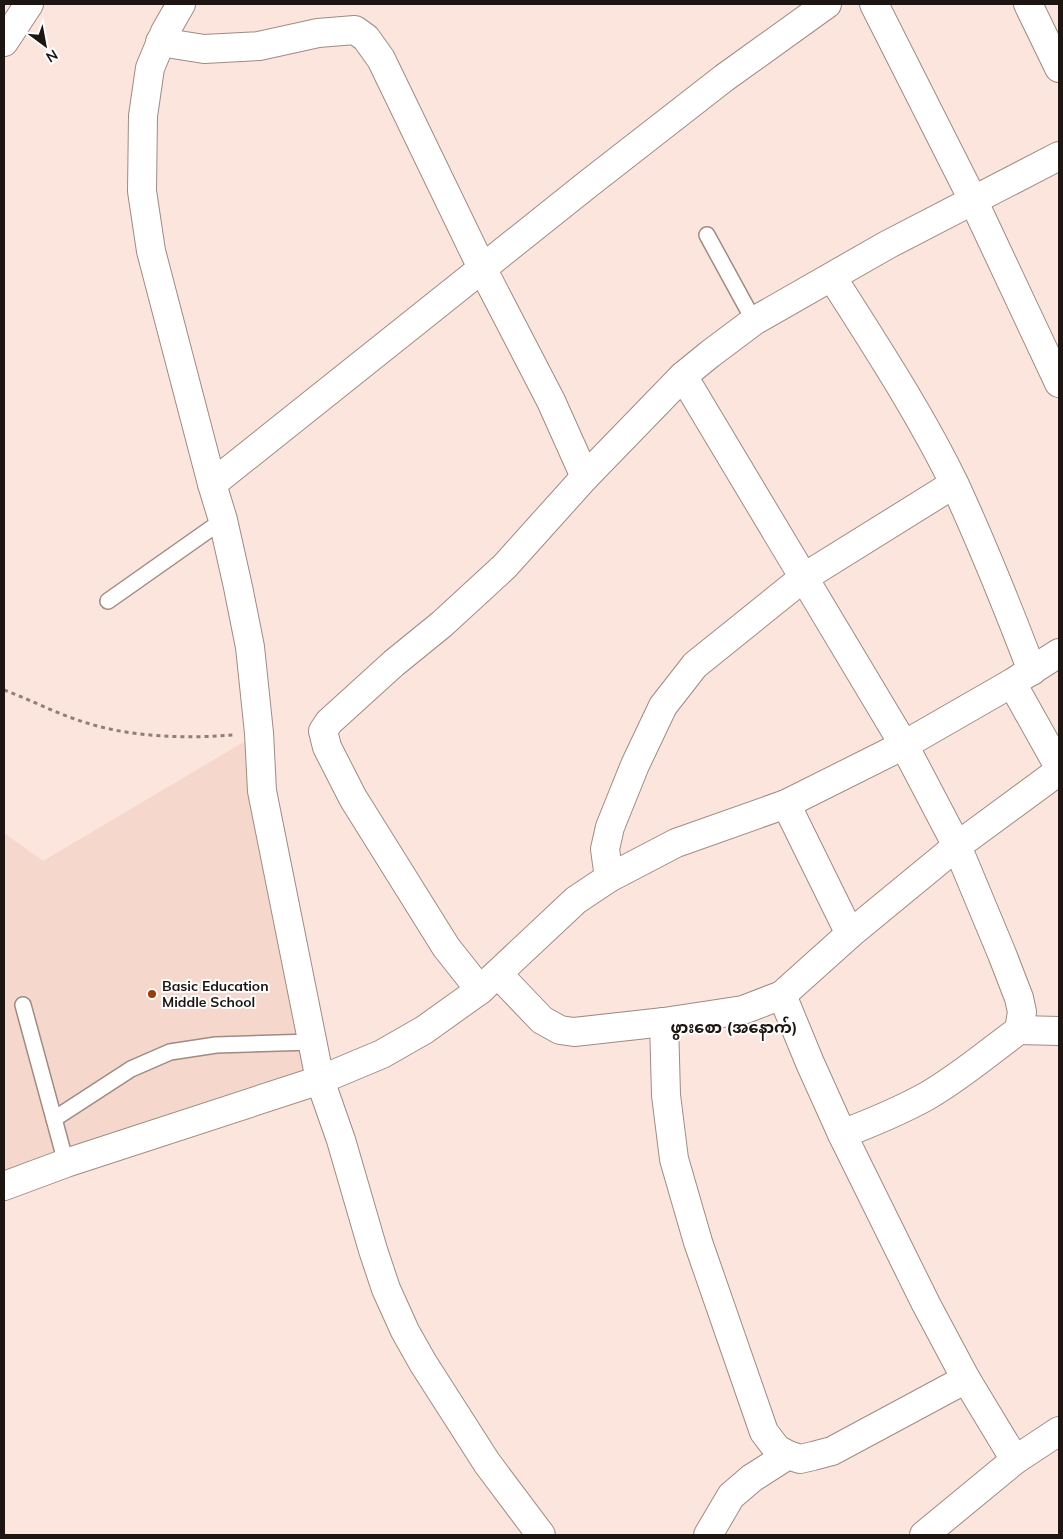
<svg xmlns="http://www.w3.org/2000/svg" width="1063" height="1539" viewBox="0 0 1063 1539" font-family="Mulish,'Noto Sans Myanmar',sans-serif">
  <style>
    .built { fill: #f5d7cb }
    .lines { fill: none; stroke-linecap: round; stroke-linejoin: round }
    .service-casing { stroke: #9f8b83; stroke-width: 18 }
    .minor-casing { stroke: #9f8b83; stroke-width: 30 }
    .tertiary-casing { stroke: #9f8b83; stroke-width: 30 }
    .path { stroke: #8e7f79; stroke-width: 3; stroke-dasharray: 4 4; stroke-linecap: butt }
    .service { stroke: #fff; stroke-width: 15 }
    .minor { stroke: #fff; stroke-width: 28 }
    .tertiary { stroke: #fff; stroke-width: 28 }
    .poi-dot { fill: #9f3b04; stroke: #fff; stroke-width: 2 }
    .labels { text-anchor: middle; dominant-baseline: central; stroke-width: 4; stroke-linejoin: round; paint-order: stroke }
    .poi-label { font-size: 14px; font-weight: bold; fill: #1c1512; stroke: #fff; text-anchor: start }
    .quarter-label { font-size: 16px; font-weight: bold; fill: #1c1512; stroke: #fff }
  </style>
  <rect width="100%" height="100%" fill="#fce5dc"/>
  <!-- built -->
  <path class="built" d="M259,733L320,1080L4,1187V833L43,861Z"/>
  <g class="lines">
    <defs>
      <g id="service">
        <path d="M707,235L754,321"/>
        <path d="M108,601L223,520"/>
        <path d="M23,1005L66,1163"/>
        <path d="M54,1119L131,1069L170,1052L216,1045L312,1042"/>
      </g>
      <g id="minor">
        <path d="M181,4L165,32L150,68L143,116L142,191L151,251L212,484L223,520L238,587L250,647L259,733L262,791L320,1080L341,1140L373,1250L386,1289L405,1331L423,1363L487,1463L541,1535"/>
        <path d="M874,4L973,200L1059,383"/>
        <path d="M1028,4L1059,68"/>
        <path d="M160,42L204,49L259,46L318,33L355,30L366,38L381,59L482,268L551,401L585,477"/>
        <path d="M832,277C875,345 920,413 955,485C983,546 1008,608 1032,671"/>
        <path d="M683,376L904,745L957,846L1002,954L1019,998L1022,1012L1019,1030C989,1052 960,1077 927,1096C900,1111 871,1123 842,1134"/>
        <path d="M212,484L588,184L724,78L827,4"/>
        <path d="M1012,683L1059,767"/>
        <path d="M786,804L850,934"/>
        <path d="M609,878L605,849L610,827L635,765L663,706L695,665L803,578L954,484"/>
        <path d="M498,974L542,1020L560,1030L574,1032L664,1022L743,1010L782,995L850,934L957,846L1059,771"/>
        <path d="M480,990L446,947L353,798L327,747L323,731L329,722L394,663L442,624L505,566L585,477L683,376L710,354L754,321L887,245L1059,156"/>
        <path d="M782,995L810,1063L842,1134L926,1304L966,1379L1015,1460"/>
        <path d="M664,1022L666,1095L674,1159L698,1242L764,1432L777,1449L788,1455L800,1459L813,1456L832,1451L966,1379"/>
        <path d="M1019,1030L1059,1031"/>
        <path d="M4,1186L66,1163L320,1080L382,1054L424,1030L480,990L576,900L609,878L676,843L786,804L904,745L1012,683L1059,653"/>
        <path d="M708,1535L731,1496L752,1478L788,1455"/>
        <path d="M924,1535L1015,1460L1059,1431"/>
      </g>
      <path id="tertiary" d="M4,42L29,4"/>
    </defs>
    <!-- service casing -->
    <use href="#service" class="service-casing"/>
    <!-- minor casing -->
    <use href="#minor" class="minor-casing"/>
    <!-- tertiary casing -->
    <use href="#tertiary" class="tertiary-casing"/>
    <!-- path -->
    <path class="path" d="M4,690C29,699 53,712 78,720C125,737 183,739 233,735"/>
    <!-- service -->
    <use href="#service" class="service"/>
    <!-- minor -->
    <use href="#minor" class="minor"/>
    <!-- tertiary -->
    <use href="#tertiary" class="tertiary"/>
  </g>
  <!-- markers -->
  <circle class="poi-dot" cx="152" cy="994" r="5"/>
  <g class="labels">
    <!-- poi labels -->
    <g class="poi-label">
      <text x="162" y="986">Basic Education<tspan x="162" dy="16">Middle School</tspan></text>
    </g>
    <!-- quarter labels -->
    <g class="quarter-label">
      <text x="734" y="1027">ဖွားစော (အနောက်)</text>
    </g>
  </g>
  <!-- border -->
  <rect width="1063" height="1539" fill="none" stroke="#1c1512" stroke-width="10"/>
  <!-- north arrow -->
  <g transform="translate(45 45) rotate(148)" stroke="#ffffff" stroke-width="4" paint-order="stroke">
  <path d="M0-4L9 19L0 12L-9 19Z" fill="#1c1512"/>
  <text y="-8" font-size="14" font-weight="bold" text-anchor="middle" fill="#1c1512">N</text>
  </g>
</svg>
